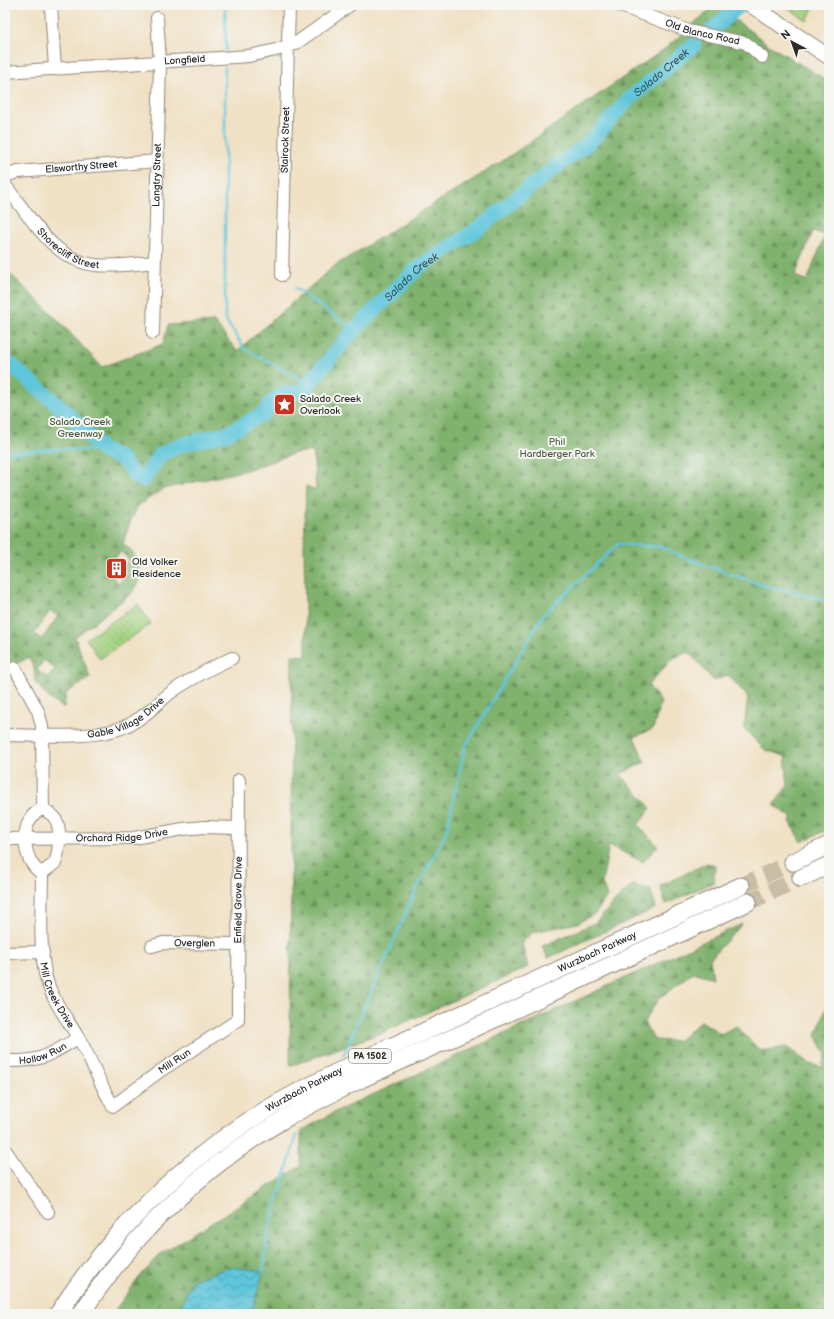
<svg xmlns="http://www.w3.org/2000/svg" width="834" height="1319" viewBox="0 0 834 1319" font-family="'Balsamiq Sans',sans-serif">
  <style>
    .green { fill: #a1d07e; stroke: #667e54 }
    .forest { fill: url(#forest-firs); stroke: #566e4c; fill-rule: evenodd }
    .garden { fill: url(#garden-dots); stroke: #667e54 }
    .water { fill: url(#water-waves); stroke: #457883 }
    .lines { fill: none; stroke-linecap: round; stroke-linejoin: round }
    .stream { stroke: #5fc6db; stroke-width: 2.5 }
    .river { stroke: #5fc6db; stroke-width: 15 }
    .highway-tunnel { stroke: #c9bda6; stroke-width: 17; stroke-dasharray: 17 8; stroke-linecap: butt }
    .minor-casing { stroke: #8e8678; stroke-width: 14 }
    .major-casing { stroke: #8e8678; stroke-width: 17 }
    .highway-casing { stroke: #8e8678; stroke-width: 19 }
    .minor { stroke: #fff; stroke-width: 12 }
    .major { stroke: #fff; stroke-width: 15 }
    .highway { stroke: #fff; stroke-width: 17 }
    .labels { text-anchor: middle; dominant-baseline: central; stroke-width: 4; stroke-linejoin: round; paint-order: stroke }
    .shield { fill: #f6f6f2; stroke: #686867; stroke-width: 1 }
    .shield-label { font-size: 9px; font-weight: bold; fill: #2b2b2b }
    .street-label { font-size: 10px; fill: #2b2b2b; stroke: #f6f6f2 }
    .poi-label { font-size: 10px; fill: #2b2b2b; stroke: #f6f6f2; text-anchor: start }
    .park-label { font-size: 10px; fill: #4e5d44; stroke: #f6f6f2 }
    .water-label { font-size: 11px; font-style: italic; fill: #3b5a60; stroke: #f6f6f2 }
  </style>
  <defs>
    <pattern id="forest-firs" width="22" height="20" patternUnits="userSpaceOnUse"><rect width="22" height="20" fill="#80b26d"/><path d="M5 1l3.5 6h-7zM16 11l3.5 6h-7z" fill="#69915a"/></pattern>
    <pattern id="garden-dots" width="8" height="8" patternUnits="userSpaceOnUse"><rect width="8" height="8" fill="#a1d07e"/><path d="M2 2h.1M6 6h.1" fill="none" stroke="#8bb36d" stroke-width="1.8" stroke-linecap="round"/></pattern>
    <pattern id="water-waves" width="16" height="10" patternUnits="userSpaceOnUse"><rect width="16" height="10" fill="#5fc6db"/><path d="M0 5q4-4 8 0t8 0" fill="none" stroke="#4fa1b2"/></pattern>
  </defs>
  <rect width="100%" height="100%" fill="#f6f6f2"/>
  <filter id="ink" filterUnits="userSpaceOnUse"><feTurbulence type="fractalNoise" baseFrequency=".025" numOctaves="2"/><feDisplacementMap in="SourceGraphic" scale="8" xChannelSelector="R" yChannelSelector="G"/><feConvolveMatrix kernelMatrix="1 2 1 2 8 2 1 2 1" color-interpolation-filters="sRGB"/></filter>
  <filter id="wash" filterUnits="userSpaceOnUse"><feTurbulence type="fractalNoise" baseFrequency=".012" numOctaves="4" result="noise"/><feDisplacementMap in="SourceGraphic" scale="16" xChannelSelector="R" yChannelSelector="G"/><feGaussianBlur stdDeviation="0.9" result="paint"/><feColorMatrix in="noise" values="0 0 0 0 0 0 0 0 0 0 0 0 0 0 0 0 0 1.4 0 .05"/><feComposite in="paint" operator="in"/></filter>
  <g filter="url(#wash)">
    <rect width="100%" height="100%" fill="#f0e1c5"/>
    <!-- green -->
    <path class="green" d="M784,5H814L807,21Z"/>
    <!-- forest -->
    <g class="forest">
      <path d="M715,5L769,45L829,82V829L801,842L790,821L792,818L774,805L788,785L785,756L765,750L744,729L748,697L728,675L714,681L689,652L673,658L648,685L661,702L653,729L634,737L645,762L620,774L651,808L638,825L658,846L643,862L609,845L602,883L607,896L596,913L578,923L533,932L522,943L528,967L384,1032L290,1066L292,655L306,656L304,548L306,486L316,490L313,451L295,453L247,470L163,489L138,506L130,522L123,544L133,552L138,565L141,578L132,593L75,637L90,678L66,693L64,708L51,700L35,683L34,668L29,657L5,670V269L55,317L102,367L163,344L168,325L214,322L237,351L333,267L501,162L666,48ZM813,231L825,235L807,281L795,276ZM121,552L129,560L122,567L128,574L118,583L112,576L115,573L111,569L113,567L110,563ZM50,611L58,616L42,639L34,634ZM44,660L55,669L48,678L37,670Z"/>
      <path d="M707,863L715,866L714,882L666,904L660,886Z"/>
      <path d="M633,885L650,889L656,908L548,958L542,946L595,923L621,895Z"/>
      <path d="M742,924L710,959L713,978L694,972L659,998L644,1022L654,1040L678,1041L701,1021L721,1034L736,1026L760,1051L786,1047L810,1064L822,1067L826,1054L816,1035L829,1001V1314H112L138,1279L161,1254L301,1166V1131L335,1112Z"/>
    </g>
    <!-- garden -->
    <path class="garden" d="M138,604L151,624L100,659L86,639Z"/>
    <!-- water -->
    <path class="water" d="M231,1267L263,1271L253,1308L241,1314H186L181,1305L193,1280Z"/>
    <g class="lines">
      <!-- stream -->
      <g class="stream">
        <path d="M225,5L226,50"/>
        <path d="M225,67V319L245,349L310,384"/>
        <path d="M295,288L354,330"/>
        <path d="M5,453L56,449L103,451"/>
        <path d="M5,563L8,567L5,573"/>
        <path d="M343,1056L417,888L446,833L465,747L543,615L618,544L661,547L683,557L759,584L829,601"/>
        <path d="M263,1271L269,1228L297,1135"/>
      </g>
      <!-- river -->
      <g class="river">
        <path d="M711,31L740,5"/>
        <path d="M5,360L66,412L103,451L122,459L124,462"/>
        <path id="s1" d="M130,469L136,477L143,480L160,455L180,445L228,433L266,412L270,404L282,394L302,392L354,330L419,267L479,228L545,175L590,142L628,100L694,45"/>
      </g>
    </g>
  </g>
  <g filter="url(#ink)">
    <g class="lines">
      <!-- highway-tunnel -->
      <g class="highway-tunnel">
        <path d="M741,886L793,862"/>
        <path d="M748,902L801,878"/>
      </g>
      <defs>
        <g id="minor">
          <path d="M51,5L55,69"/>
          <path id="s2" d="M618,5L689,31L746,43L762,57"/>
          <path id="s3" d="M5,72L249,56L276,50L295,44L350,5"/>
          <path id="s4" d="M5,176L18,172L157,161"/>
          <path id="s5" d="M5,185C29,215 53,261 96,265C115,267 135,264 154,262"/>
          <path id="s6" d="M282,275L289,5"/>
          <path id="s7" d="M153,333L160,62L157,18"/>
          <path d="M15,668L38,711L42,726L43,809"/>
          <path id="s8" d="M5,735C38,735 96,740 126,726C143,719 155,705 169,694C189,679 211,668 232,658"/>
          <path d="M43,809C48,812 52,814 55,818C62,829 59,852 55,863L42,873C21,863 18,816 43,809Z"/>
          <path id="s9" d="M5,839L134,838L183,829L204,827L237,828"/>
          <path id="s10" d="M42,873C42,906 39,941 45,973C51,1002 70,1021 83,1046C94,1066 101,1087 113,1106L160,1071L238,1020L239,780"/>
          <path id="s11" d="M152,946L163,943L237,944"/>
          <path d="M5,953L43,952"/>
          <path id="s12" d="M5,1061C41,1062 48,1056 78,1038"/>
          <path d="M5,1150L48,1212"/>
        </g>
        <path id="major" d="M751,5L829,57"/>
        <g id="highway">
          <path d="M793,862L829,845"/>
          <path d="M801,878L829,865"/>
          <path id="s13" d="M58,1314C110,1233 180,1164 261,1113C292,1094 325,1078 358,1062L741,886"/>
          <path d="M81,1314C131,1236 200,1169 281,1121C344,1084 413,1056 479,1026C569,985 658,943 748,902"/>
        </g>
      </defs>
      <!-- minor casing -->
      <use href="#minor" class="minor-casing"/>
      <!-- major casing -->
      <use href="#major" class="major-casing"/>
      <!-- highway casing -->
      <use href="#highway" class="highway-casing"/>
      <!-- minor -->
      <use href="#minor" class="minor"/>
      <!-- major -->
      <use href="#major" class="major"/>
      <!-- highway -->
      <use href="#highway" class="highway"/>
    </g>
  </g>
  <!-- icons -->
  <defs>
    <symbol id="sight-square" viewBox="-11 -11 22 22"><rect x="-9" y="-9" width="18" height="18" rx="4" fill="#c8321e" stroke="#f6f6f2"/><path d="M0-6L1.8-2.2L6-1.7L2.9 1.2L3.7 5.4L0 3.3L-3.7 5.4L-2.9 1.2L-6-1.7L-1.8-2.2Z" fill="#fff"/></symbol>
    <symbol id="building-square" viewBox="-11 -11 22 22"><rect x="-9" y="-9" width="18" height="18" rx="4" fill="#c8321e" stroke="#f6f6f2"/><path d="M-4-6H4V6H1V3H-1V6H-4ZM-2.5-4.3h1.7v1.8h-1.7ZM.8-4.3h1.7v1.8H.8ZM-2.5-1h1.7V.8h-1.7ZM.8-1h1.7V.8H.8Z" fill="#fff"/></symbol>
  </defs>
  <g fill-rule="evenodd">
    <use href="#sight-square" x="272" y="392" width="25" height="25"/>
    <use href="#building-square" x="104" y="556" width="25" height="25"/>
  </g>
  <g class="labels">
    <!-- shield labels -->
    <rect class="shield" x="349" y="1049" width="42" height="14" rx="3"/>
    <g class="shield-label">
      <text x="370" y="1056">PA 1502</text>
    </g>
    <!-- street labels -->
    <g class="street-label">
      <text stroke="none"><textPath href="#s2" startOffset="89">Old Blanco Road</textPath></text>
      <text stroke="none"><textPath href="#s3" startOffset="180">Longfield</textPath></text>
      <text stroke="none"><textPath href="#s6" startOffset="135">Stairock Street</textPath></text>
      <text stroke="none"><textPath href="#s4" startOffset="77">Elsworthy Street</textPath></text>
      <text stroke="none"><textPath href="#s7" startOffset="158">Langtry Street</textPath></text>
      <text stroke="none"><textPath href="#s5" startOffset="92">Shorecliff Street</textPath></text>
      <text stroke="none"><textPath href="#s8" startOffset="125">Gable Village Drive</textPath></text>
      <text stroke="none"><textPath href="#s9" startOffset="117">Orchard Ridge Drive</textPath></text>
      <text stroke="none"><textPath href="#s10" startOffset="522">Enfield Grove Drive</textPath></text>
      <text stroke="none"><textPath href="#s11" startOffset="43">Overglen</textPath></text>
      <text stroke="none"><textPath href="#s13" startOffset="661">Wurzbach Parkway</textPath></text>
      <text stroke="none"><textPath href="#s10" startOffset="125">Mill Creek Drive</textPath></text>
      <text stroke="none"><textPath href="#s12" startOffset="39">Hollow Run</textPath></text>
      <text stroke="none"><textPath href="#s10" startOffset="326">Mill Run</textPath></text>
      <text stroke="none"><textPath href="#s13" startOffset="337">Wurzbach Parkway</textPath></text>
    </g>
    <!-- poi labels -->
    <g class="poi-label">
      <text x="300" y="399">Salado Creek<tspan x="300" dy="12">Overlook</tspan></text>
      <text x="132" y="562">Old Volker<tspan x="132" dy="12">Residence</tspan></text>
    </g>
    <!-- park labels -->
    <g class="park-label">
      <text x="80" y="422">Salado Creek<tspan x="80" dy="12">Greenway</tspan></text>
      <text x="557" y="442">Phil<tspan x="557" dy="12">Hardberger Park</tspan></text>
    </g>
    <!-- water labels -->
    <g class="water-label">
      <text stroke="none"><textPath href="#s1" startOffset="691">Salado Creek</textPath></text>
      <text stroke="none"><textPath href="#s1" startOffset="367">Salado Creek</textPath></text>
    </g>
  </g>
  <!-- margin -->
  <rect width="834" height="1319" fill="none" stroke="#f6f6f2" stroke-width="20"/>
  <!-- north arrow -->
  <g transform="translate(792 42) rotate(319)" stroke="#f6f6f2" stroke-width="3" paint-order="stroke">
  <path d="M0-3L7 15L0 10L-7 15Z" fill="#2b2b2b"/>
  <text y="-6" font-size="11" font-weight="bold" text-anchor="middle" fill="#2b2b2b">N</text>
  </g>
</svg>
